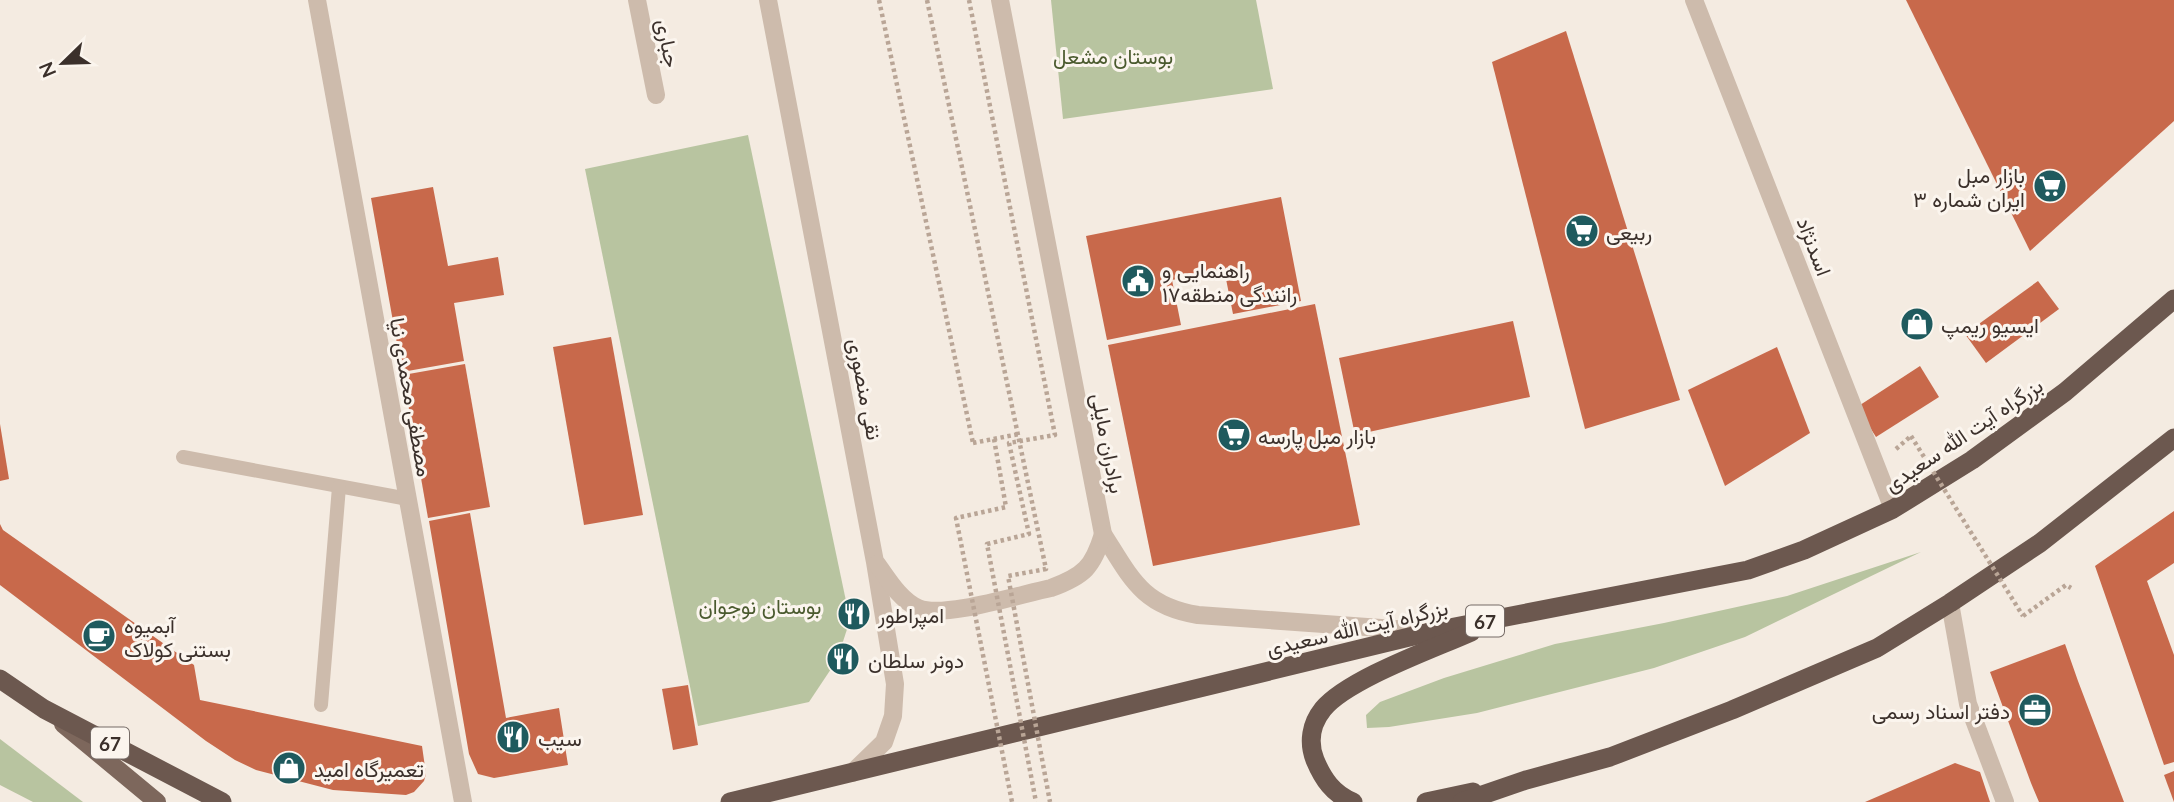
<svg xmlns="http://www.w3.org/2000/svg" width="2174" height="802" viewBox="0 0 2174 802" font-family="Lato,Vazirmatn,sans-serif">
  <style>
    .green { fill: #b8c4a0 }
    .building { fill: #c8694b }
    .lines { fill: none; stroke-linecap: round; stroke-linejoin: round }
    .path { stroke: #b9a596; stroke-width: 4.5; stroke-dasharray: 3.5 3.5; stroke-linecap: butt }
    .service { stroke: #cdbbac; stroke-width: 14 }
    .minor { stroke: #cdbbac; stroke-width: 18 }
    .tertiary { stroke: #cdbbac; stroke-width: 18 }
    .primary { stroke: #7d675c; stroke-width: 18 }
    .trunk { stroke: #6c584f; stroke-width: 19 }
    .path-bridge { stroke: #b9a596; stroke-width: 4.5; stroke-dasharray: 3.5 3.5; stroke-linecap: butt }
    .labels { text-anchor: middle; dominant-baseline: central; stroke-width: 6; stroke-linejoin: round; paint-order: stroke }
    .shield { fill: #fbf5ee; stroke: #756b66; stroke-width: 2 }
    .shield-label { font-size: 19px; font-weight: bold; fill: #3b302b }
    .street-label { font-size: 21px; fill: #3b302b; stroke: #fbf5ee }
    .park-label { font-size: 21px; fill: #4a5a2e; stroke: #fbf5ee }
    .poi-label { font-size: 21px; fill: #3b302b; stroke: #fbf5ee; text-anchor: start }
  </style>
  <rect width="100%" height="100%" fill="#f4ebe1"/>
  <!-- green -->
  <g class="green">
    <path d="M1051,0H1256L1273,89L1063,119Z"/>
    <path d="M748,135L850,620L837,660L809,702L698,726L585,169Z"/>
    <path d="M1921,552L1745,637L1654,668L1477,713L1389,727L1367,728L1366,715L1380,702L1444,678L1555,644L1664,623L1787,596Z"/>
    <path d="M0,739L83,802H33L0,785Z"/>
  </g>
  <!-- building -->
  <g class="building">
    <path d="M1906,0H2174V121L2030,251Z"/>
    <path d="M1566,31L1680,400L1585,429L1492,62Z"/>
    <path d="M433,187L448,266L498,257L504,295L454,303L464,361L402,372L371,198Z"/>
    <path d="M1281,197L1301,301L1233,314L1224,269L1172,280L1181,325L1107,340L1086,236Z"/>
    <path d="M2038,281L2059,309L1986,363L1965,334Z"/>
    <path d="M1315,304L1360,525L1153,566L1108,345Z"/>
    <path d="M1513,321L1530,397L1355,435L1339,358Z"/>
    <path d="M611,337L643,515L584,525L553,347Z"/>
    <path d="M1777,347L1810,433L1725,486L1688,390Z"/>
    <path d="M465,364L490,507L428,518L403,375Z"/>
    <path d="M1920,366L1939,397L1876,437L1857,407Z"/>
    <path d="M0,424L9,479L0,481Z"/>
    <path d="M2174,511V563L2147,581L2174,655V762L2164,765L2095,566Z"/>
    <path d="M470,513L506,718L559,708L568,765L494,778L478,774L469,754L429,521Z"/>
    <path d="M0,524L3,530L194,665L200,700L422,746L426,774L424,781L414,792L406,795L333,790L256,770L235,760L206,741L0,585Z"/>
    <path d="M2065,644L2078,681L2124,802H2039L2031,783L1990,672Z"/>
    <path d="M688,685L698,745L673,750L662,689Z"/>
    <path d="M1955,763L1980,772L1990,802H1865Z"/>
    <path d="M2174,771V802L2164,775Z"/>
  </g>
  <g class="lines">
    <!-- path -->
    <g class="path">
      <path d="M879,0L973,443"/>
      <path d="M1896,449L1911,436"/>
      <path d="M2023,616L2066,585L2071,588"/>
    </g>
    <!-- service -->
    <g class="service">
      <path d="M183,457L408,499"/>
      <path d="M321,705L339,487"/>
    </g>
    <!-- minor -->
    <path class="minor" d="M637,0L656,95"/>
    <!-- tertiary -->
    <g class="tertiary">
      <path d="M317,0L463,802"/>
      <path d="M768,0L875,562L895,684L893,716L884,742L852,773"/>
      <path d="M1000,0L1103,534C1131,578 1142,606 1198,615L1423,631"/>
      <path d="M1694,0L1893,509"/>
      <path d="M877,564C888,579 900,600 918,608C944,619 1021,594 1051,588C1084,576 1093,567 1103,534"/>
      <path d="M1950,603L1968,704L2005,802"/>
    </g>
    <!-- primary -->
    <path class="primary" d="M63,724L157,802"/>
    <!-- trunk -->
    <g class="trunk">
      <path d="M0,679L44,709L222,802"/>
      <path d="M730,802L1434,631L1748,570L1804,550L1893,509L1972,460L2065,392L2174,299"/>
      <path d="M1353,802C1333,794 1323,779 1315,760C1308,742 1311,724 1323,709C1348,679 1433,649 1471,632"/>
      <path d="M1426,802L1473,792"/>
      <path d="M1462,802L1526,780L1610,757L1732,710L1877,648L1950,603L2040,543L2174,438"/>
    </g>
    <!-- path-bridge -->
    <g class="path-bridge">
      <path d="M927,0L1046,569L1008,576L1050,802"/>
      <path d="M969,0L1055,435L1009,443L1029,534L987,544L1036,802"/>
      <path d="M1911,436L2023,616"/>
      <path d="M994,439L1006,507L956,518L1012,802"/>
      <path d="M973,443L1019,434"/>
    </g>
  </g>
  <!-- icons -->
  <defs>
    <symbol id="supermarket-disc" viewBox="-11 -11 22 22"><circle r="9.5" fill="#1f5a5e" stroke="#fbf5ee"/><path d="M-6-5.5h2.5l.6 2H6L4.5 2H-2.5L-4.4-4H-6ZM-1.5 3.2a1.3 1.3 0 1 0 .1 0ZM3 3.2a1.3 1.3 0 1 0 .1 0Z" fill="#fff"/></symbol>
    <symbol id="civic-disc" viewBox="-11 -11 22 22"><circle r="9.5" fill="#1f5a5e" stroke="#fbf5ee"/><path d="M-.6-6.5H3V-4.5H.6V-3L4-1V1h2V6H-6V1h2V-1L-.6-3ZM-1.2 2.5V6h2.4V2.5Z" fill="#fff"/></symbol>
    <symbol id="shop-disc" viewBox="-11 -11 22 22"><circle r="9.5" fill="#1f5a5e" stroke="#fbf5ee"/><path d="M-5-2.5h2.3a2.7 3.5 0 0 1 5.4 0H5L5.5 6h-11ZM-1.5-2.5h3a1.5 2.3 0 0 0-3 0Z" fill="#fff"/></symbol>
    <symbol id="restaurant-disc" viewBox="-11 -11 22 22"><circle r="9.5" fill="#1f5a5e" stroke="#fbf5ee"/><path d="M-5-6h1v4h1v-4h1v4h1v-4h1v5L-1.5 .5V6h-2V.5L-5-1ZM5-6V6H3V1.5H1.5Q1.5-4 5-6Z" fill="#fff"/></symbol>
    <symbol id="cafe-disc" viewBox="-11 -11 22 22"><circle r="9.5" fill="#1f5a5e" stroke="#fbf5ee"/><path d="M-5.5-4.5H6V0H3Q3 3.5 0 3.5H-2.5Q-5.5 3.5-5.5 0ZM3-3.2v2h1.7v-2ZM-6 4.5H4V6H-6Z" fill="#fff"/></symbol>
    <symbol id="office-disc" viewBox="-11 -11 22 22"><circle r="9.5" fill="#1f5a5e" stroke="#fbf5ee"/><path d="M-6-3h4V-5.5h4V-3h4V5H-6ZM-1-4.5V-3h2v-1.5ZM-6 0V1H6V0Z" fill="#fff"/></symbol>
  </defs>
  <g fill-rule="evenodd">
    <use href="#supermarket-disc" x="2031" y="167" width="38" height="38"/>
    <use href="#supermarket-disc" x="1563" y="212" width="38" height="38"/>
    <use href="#civic-disc" x="1119" y="262" width="38" height="38"/>
    <use href="#shop-disc" x="1898" y="305" width="38" height="38"/>
    <use href="#supermarket-disc" x="1215" y="416" width="38" height="38"/>
    <use href="#restaurant-disc" x="835" y="595" width="38" height="38"/>
    <use href="#cafe-disc" x="80" y="617" width="38" height="38"/>
    <use href="#restaurant-disc" x="824" y="640" width="38" height="38"/>
    <use href="#office-disc" x="2016" y="691" width="38" height="38"/>
    <use href="#restaurant-disc" x="494" y="718" width="38" height="38"/>
    <use href="#shop-disc" x="270" y="749" width="38" height="38"/>
  </g>
  <g class="labels">
    <!-- shield labels -->
    <g class="shield">
      <rect x="1466" y="605.5" width="38" height="31" rx="5"/>
      <rect x="91" y="727.5" width="38" height="31" rx="5"/>
    </g>
    <g class="shield-label">
      <text x="1485" y="621">67</text>
      <text x="110" y="743">67</text>
    </g>
    <!-- street labels -->
    <g class="street-label">
      <text transform="translate(669 43) rotate(79)">جباری</text>
      <text transform="translate(1815 246) rotate(69)">اسدنژاد</text>
      <text transform="translate(866 389) rotate(79)">نقی منصوری</text>
      <text transform="translate(412 397) rotate(80)">مصطفی محمدی نیا</text>
      <text transform="translate(1963 434) rotate(-34)">بزرگراه آیت الله سعیدی</text>
      <text transform="translate(1109 443) rotate(79)">برادران مایلی</text>
      <text transform="translate(1357 627) rotate(-13)">بزرگراه آیت الله سعیدی</text>
    </g>
    <!-- park labels -->
    <g class="park-label">
      <text x="1113" y="55">بوستان مشعل</text>
      <text x="760" y="605">بوستان نوجوان</text>
    </g>
    <!-- poi labels -->
    <g class="poi-label">
      <text x="2025" y="174" text-anchor="end">بازار مبل<tspan x="2025" dy="24">ایران شماره ۳</tspan></text>
      <text x="1606" y="231">ربیعی</text>
      <text x="1162" y="269">راهنمایی و<tspan x="1162" dy="24">رانندگی منطقه۱۷</tspan></text>
      <text x="1941" y="324">ایسیو ریمپ</text>
      <text x="1258" y="435">بازار مبل پارسه</text>
      <text x="878" y="614">امپراطور</text>
      <text x="124" y="624">آبمیوه<tspan x="124" dy="24">بستنی کولاک</tspan></text>
      <text x="868" y="659">دونر سلطان</text>
      <text x="2010" y="710" text-anchor="end">دفتر اسناد رسمی</text>
      <text x="538" y="737">سیب</text>
      <text x="314" y="768">تعمیرگاه امید</text>
    </g>
  </g>
  <!-- north arrow -->
  <g transform="translate(63 63) rotate(247)" stroke="#fbf5ee" stroke-width="5" paint-order="stroke">
  <path d="M0-5L12 26L0 18L-12 26Z" fill="#3b302b"/>
  <text y="-10" font-size="19" font-weight="bold" text-anchor="middle" fill="#3b302b">N</text>
  </g>
</svg>
